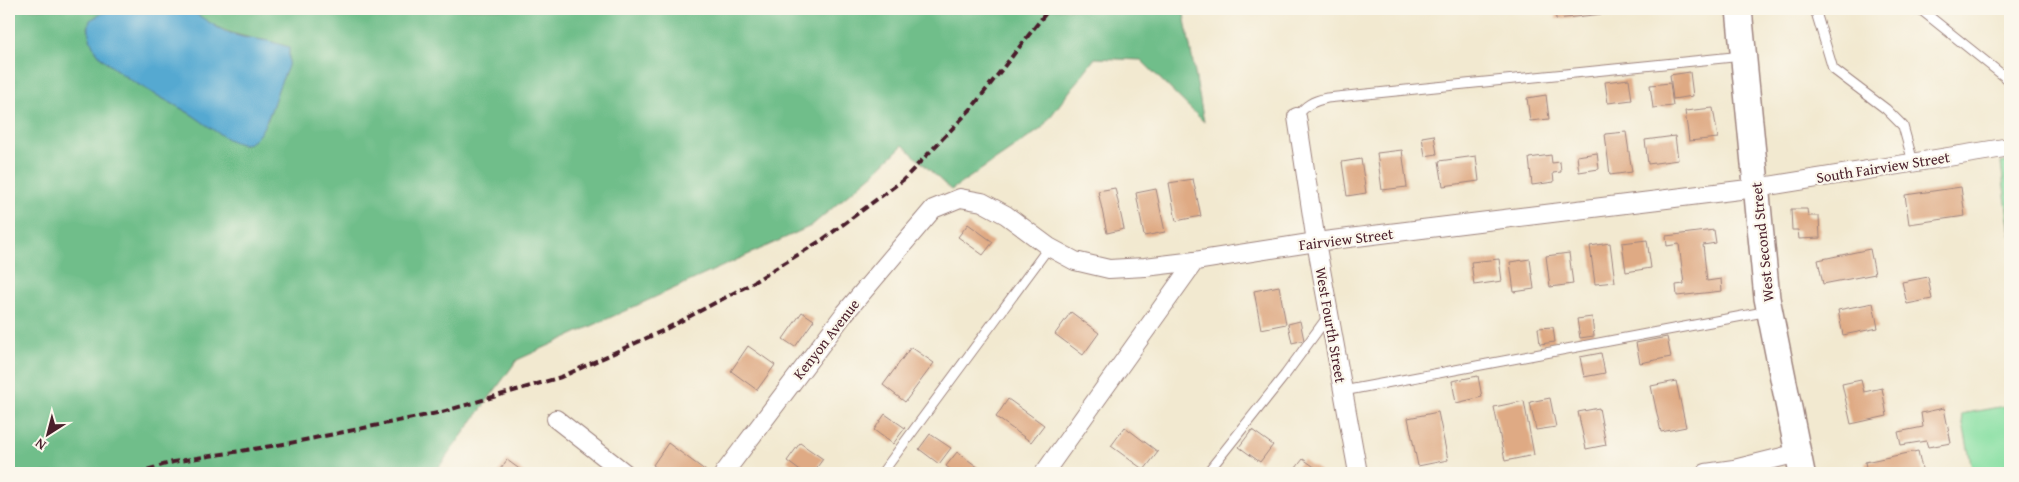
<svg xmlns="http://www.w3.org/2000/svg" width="2019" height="482" viewBox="0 0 2019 482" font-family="'Gentium Book Plus',serif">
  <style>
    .green { fill: #8ae0a4; stroke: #6a8068 }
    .forest { fill: #6fbe8a; stroke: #5c6e5a }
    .water { fill: #55a9d1; stroke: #50647e }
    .building { fill: #dfaa84 }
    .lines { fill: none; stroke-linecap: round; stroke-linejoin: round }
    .lane-casing { stroke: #9e847e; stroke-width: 11 }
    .street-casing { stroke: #9e847e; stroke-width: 20 }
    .secondary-casing { stroke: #9e847e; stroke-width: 28 }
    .lane { stroke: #fff; stroke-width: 9 }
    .street { stroke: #fff; stroke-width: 18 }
    .secondary { stroke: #fff; stroke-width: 25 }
    .rail { stroke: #4a1f2b; stroke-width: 4; stroke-dasharray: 8 4; stroke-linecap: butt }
    .labels { text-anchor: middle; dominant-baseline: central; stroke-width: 4.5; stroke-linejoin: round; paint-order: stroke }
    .street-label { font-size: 15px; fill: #4a1f2b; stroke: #fbf7ec }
  </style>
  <rect width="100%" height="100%" fill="#fbf7ec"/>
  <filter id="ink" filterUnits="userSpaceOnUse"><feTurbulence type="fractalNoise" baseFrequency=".02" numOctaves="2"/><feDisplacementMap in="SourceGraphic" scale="10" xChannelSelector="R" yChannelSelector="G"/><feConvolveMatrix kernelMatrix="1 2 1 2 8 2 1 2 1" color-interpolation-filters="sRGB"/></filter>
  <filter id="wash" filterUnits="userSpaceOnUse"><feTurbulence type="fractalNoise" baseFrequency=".0096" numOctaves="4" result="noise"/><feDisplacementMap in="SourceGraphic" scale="20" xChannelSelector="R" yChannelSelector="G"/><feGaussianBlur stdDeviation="1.12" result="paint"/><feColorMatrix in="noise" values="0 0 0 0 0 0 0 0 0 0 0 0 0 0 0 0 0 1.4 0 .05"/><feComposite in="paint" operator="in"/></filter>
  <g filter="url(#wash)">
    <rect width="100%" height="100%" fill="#f2e9d0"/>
    <!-- green -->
    <g class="green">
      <path d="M2010,161V235L2001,163Z"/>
      <path d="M2010,405V473H1973L1961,414Z"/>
    </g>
    <!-- forest -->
    <path class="forest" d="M9,9H124L88,27C91,39 93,49 102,58C123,79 162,97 189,113C208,123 224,138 245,144L267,121L276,95L269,41C235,36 216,30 188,9H1183L1204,122L1141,60L1095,58L1041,129L951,190L903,145L875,172L811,226L517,360L436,471V473H9Z"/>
    <!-- water -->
    <path class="water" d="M124,9H188L225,32L243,37L269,41L289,47C289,52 289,57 289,62C287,71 282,79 279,87C274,101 263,143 245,144C229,145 203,121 189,113C161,97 125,80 102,58C92,48 86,33 90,20L105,12Z"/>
    <g id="blocks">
      <!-- building -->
      <g class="building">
        <path d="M1555,9H1631V11L1556,19Z"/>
        <path d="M1690,72L1693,96L1673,99L1670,75Z"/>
        <path d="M1629,79L1632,100L1608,103L1605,82Z"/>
        <path d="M1670,83L1673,106L1653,108L1650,85Z"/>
        <path d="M1546,95L1549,119L1530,121L1527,98Z"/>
        <path d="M1713,108L1718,138L1689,141L1685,111Z"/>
        <path d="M1626,132L1632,172L1610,175L1605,134Z"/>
        <path d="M1434,135L1437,154L1425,156L1422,137Z"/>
        <path d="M1675,136L1678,160L1648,164L1645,140Z"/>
        <path d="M1402,150L1407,187L1382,190L1377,153Z"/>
        <path d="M1597,153L1599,169L1579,172L1577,156Z"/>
        <path d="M1551,155L1552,163L1560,162L1561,172L1553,173L1554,182L1532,185L1529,158Z"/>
        <path d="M1476,156L1479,181L1443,186L1439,161Z"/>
        <path d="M1361,159L1366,193L1347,196L1342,162Z"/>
        <path d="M1193,179L1201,216L1176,221L1169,183Z"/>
        <path d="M1961,187L1965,216L1909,224L1905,195Z"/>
        <path d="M1115,188L1124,229L1107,233L1098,191Z"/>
        <path d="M1156,189L1165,232L1144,236L1136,193Z"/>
        <path d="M1791,209H1807L1808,216H1819L1820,238L1799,239L1798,230H1792Z"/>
        <path d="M968,224L993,242L983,255L958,237Z"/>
        <path d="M1714,230L1716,243L1703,245L1707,281L1721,279L1722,291L1677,296L1676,285L1684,284L1679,244L1667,246L1666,236Z"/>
        <path d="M1647,240L1651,268L1626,272L1622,243Z"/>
        <path d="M1610,243L1615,282L1595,284L1590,246Z"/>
        <path d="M1870,249L1875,274L1823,284L1818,260Z"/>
        <path d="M1569,253L1573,284L1550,287L1546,256Z"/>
        <path d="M1499,259L1502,281L1474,285L1471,262Z"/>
        <path d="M1530,259L1534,289L1514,292L1510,262Z"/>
        <path d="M1928,277L1932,299L1907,304L1902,282Z"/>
        <path d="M1279,286L1286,324L1261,329L1254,291Z"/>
        <path d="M1873,303L1878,328L1843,335L1838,310Z"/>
        <path d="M802,312L814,320L795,347L783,339Z"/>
        <path d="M1071,312L1099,333L1083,355L1055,334Z"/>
        <path d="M1592,317L1594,336L1580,338L1577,319Z"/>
        <path d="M1300,321L1304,340L1292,343L1288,324Z"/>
        <path d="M1553,327L1555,342L1540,344L1538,328Z"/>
        <path d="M1667,337L1671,357L1640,363L1636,343Z"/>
        <path d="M748,346L775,365L757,390L731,371Z"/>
        <path d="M911,347L934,363L905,402L883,385Z"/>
        <path d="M1601,353L1605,373L1584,377L1580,357Z"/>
        <path d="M1478,376L1482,397L1456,403L1452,381Z"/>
        <path d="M1861,380L1864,392L1882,388L1887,416L1851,424L1842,384Z"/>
        <path d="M1676,381L1686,427L1661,432L1651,386Z"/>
        <path d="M1550,398L1556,427L1536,430L1530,402Z"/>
        <path d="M1008,399L1044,425L1031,442L996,417Z"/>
        <path d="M1524,401L1534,455L1505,461L1494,407Z"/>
        <path d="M1599,408L1606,445L1586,449L1578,412Z"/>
        <path d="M1944,408L1951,443L1928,447L1926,441L1901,445L1898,432L1923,427L1921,413Z"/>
        <path d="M1438,412L1448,460L1418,466L1408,418Z"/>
        <path d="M885,414L905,428L893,444L874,430Z"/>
        <path d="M1125,427L1158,452L1144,470L1111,446Z"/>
        <path d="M1252,430L1273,445L1260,462L1239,447Z"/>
        <path d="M930,434L951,448L939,464L919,449Z"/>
        <path d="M668,443L706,471L705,473H664L653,465Z"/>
        <path d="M800,443L823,459L815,470L819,473H803L787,461Z"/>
        <path d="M1918,451L1923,473H1867L1865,462Z"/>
        <path d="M957,452L986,473H955L946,466Z"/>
        <path d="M1303,459L1323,473H1292Z"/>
        <path d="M507,460L525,473H497Z"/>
      </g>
    </g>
  </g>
  <g filter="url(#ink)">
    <use href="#blocks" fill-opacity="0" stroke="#9e847e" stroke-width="1"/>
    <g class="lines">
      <defs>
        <g id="lane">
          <path d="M1815,9L1833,69L1886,109L1903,126L1913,162"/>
          <path d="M1920,9L2010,81"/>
          <path d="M1297,117C1305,105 1313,101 1327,98L1743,56"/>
          <path d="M1343,391L1769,311"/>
          <path d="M882,473L1049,247"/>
          <path d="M1207,473L1285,375L1329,315"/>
        </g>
        <g id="street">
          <path d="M1297,117L1316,242L1358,473"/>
          <path d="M556,419L625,473"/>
          <path d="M724,473L845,313L933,209L960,198L982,202L1006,215L1049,247L1075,261L1109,269L1145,267L1195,261"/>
          <path d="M1044,473L1195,261L1316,242L1756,188L2010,147"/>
          <path d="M1706,473L1734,469L1798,453"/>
        </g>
        <path id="secondary" d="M1739,9L1767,298L1802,473"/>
      </defs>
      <!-- lane casing -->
      <use href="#lane" class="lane-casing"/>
      <!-- street casing -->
      <use href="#street" class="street-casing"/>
      <!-- secondary casing -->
      <use href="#secondary" class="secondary-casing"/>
      <!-- lane -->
      <use href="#lane" class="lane"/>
      <!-- street -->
      <use href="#street" class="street"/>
      <!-- secondary -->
      <use href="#secondary" class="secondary"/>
      <!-- rail -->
      <path class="rail" d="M136,473L173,462L290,443L442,412L561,377L662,331L747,286L822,240L903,180L971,109L1049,9"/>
    </g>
  </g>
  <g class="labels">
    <!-- street labels -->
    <g class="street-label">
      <text transform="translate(1883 167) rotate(-9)">South Fairview Street</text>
      <text transform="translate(1346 239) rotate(-7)">Fairview Street</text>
      <text transform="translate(1762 242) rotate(-96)">West Second Street</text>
      <text transform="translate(1331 325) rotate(80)">West Fourth Street</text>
      <text transform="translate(826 339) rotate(-52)">Kenyon Avenue</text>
    </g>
  </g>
  <!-- margin -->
  <rect width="2019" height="482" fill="none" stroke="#fbf7ec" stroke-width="30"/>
  <!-- north arrow -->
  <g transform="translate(48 434) rotate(216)" stroke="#fbf7ec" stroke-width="4" paint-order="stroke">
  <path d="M0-4L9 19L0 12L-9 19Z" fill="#4a1f2b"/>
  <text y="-8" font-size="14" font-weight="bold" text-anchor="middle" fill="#4a1f2b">N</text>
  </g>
</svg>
